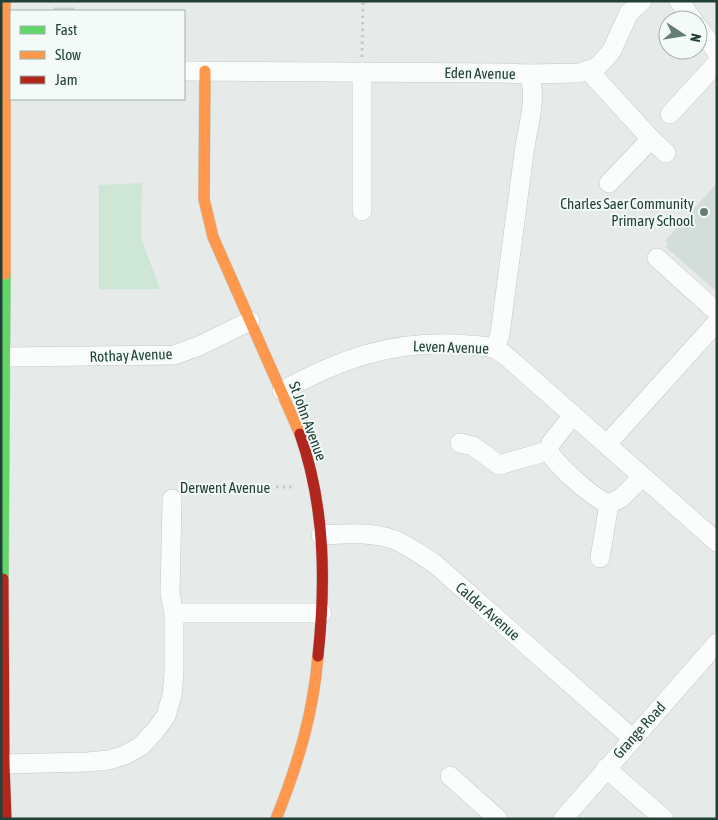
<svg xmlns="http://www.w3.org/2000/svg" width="718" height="820" viewBox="0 0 718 820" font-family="'Asap Condensed',sans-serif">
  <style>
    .built { fill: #d3ddd9 }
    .green { fill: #cee6d5 }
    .building { fill: #ccd2d0; stroke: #ced4d2 }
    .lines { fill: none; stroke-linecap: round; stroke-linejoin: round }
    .street-casing { stroke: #c3c8c6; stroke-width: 20 }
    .fast-casing { stroke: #c1c9c6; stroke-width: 12 }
    .slow-casing { stroke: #c1c9c6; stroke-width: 12 }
    .jam-casing { stroke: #c1c9c6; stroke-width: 12 }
    .path { stroke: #c2cbc8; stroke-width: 3; stroke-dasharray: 2.5 4; stroke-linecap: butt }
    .street { stroke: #fbfcfc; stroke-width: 19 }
    .fast { stroke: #63d668; stroke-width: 11 }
    .slow { stroke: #ff974d; stroke-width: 11 }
    .jam { stroke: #b3261e; stroke-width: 11 }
    .poi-dot { fill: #667c76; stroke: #f4faf7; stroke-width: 2 }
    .labels { text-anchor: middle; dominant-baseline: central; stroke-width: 4; stroke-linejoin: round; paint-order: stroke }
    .street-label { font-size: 15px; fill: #214138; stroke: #f4faf7 }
    .poi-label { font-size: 15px; fill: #214138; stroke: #f4faf7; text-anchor: end }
  </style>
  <rect width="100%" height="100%" fill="#e6ebe9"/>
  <!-- built -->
  <path class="built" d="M717,183V292L666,247L668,244L665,241Z"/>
  <!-- green -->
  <path class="green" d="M142,183L141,238L160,289H99V185Z"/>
  <!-- building -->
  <rect class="building" x="54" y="8" width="20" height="3"/>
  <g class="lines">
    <defs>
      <g id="street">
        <path d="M679,1L693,20"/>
        <path d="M698,27L717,52"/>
        <path d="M184,71L504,73L529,74C538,99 527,128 524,153C516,214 508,274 500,334L495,349"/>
        <path d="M589,71L651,139L666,153"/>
        <path d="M529,74L579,73L597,67L611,52L629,13L642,1"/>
        <path d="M670,114L717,63"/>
        <path d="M609,183L651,139"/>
        <path d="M362,211V72"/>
        <path d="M657,258L717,312"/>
        <path d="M5,357L174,355L199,346L250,321"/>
        <path d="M282,391C340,359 391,341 457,344C467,345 486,345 495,349C502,351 508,358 514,363L717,542"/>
        <path d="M573,415L551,443L548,451C559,467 592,498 609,504L621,498L642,477"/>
        <path d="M460,443L473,446L499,465L548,451"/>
        <path d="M607,444L717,322"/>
        <path d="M321,535C345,534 372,531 395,540C410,546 422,556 435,564L632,738"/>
        <path d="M600,558L609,504"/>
        <path d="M174,613H322"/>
        <path d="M4,764L87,762L109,760L125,755L141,746L155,731L166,716L172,695L174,673V613L170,594L172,499"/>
        <path d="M606,768L664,819"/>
        <path d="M450,776L498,819"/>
        <path d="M563,819L717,643"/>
      </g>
      <path id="fast" d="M3,579L5,274"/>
      <g id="slow">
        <path d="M205,71L204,199L213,237L300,434"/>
        <path d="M5,274V1"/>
        <path d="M276,819C298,764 313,715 318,656"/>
      </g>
      <g id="jam">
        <path d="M300,434C325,506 326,581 318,656"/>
        <path d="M3,579L4,764L6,819"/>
      </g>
    </defs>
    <!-- street casing -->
    <use href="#street" class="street-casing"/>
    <!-- fast casing -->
    <use href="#fast" class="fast-casing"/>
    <!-- slow casing -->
    <use href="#slow" class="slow-casing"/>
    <!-- jam casing -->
    <use href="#jam" class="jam-casing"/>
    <!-- path -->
    <g class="path">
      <path d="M362,57L363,1"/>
      <path d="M185,487H294"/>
    </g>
    <!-- street -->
    <use href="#street" class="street"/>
    <!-- fast -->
    <use href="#fast" class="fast"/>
    <!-- slow -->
    <use href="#slow" class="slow"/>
    <!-- jam -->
    <use href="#jam" class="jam"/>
  </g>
  <!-- markers -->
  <circle class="poi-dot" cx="704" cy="212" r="5"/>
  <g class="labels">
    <!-- street labels -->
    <g class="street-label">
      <text transform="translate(480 73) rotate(1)">Eden Avenue</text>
      <text transform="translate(451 347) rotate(2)">Leven Avenue</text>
      <text transform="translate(131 355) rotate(-2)">Rothay Avenue</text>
      <text transform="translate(308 421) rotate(70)">St John Avenue</text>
      <text x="225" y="487">Derwent Avenue</text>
      <text transform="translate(488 611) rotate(41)">Calder Avenue</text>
      <text transform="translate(639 730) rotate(-48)">Grange Road</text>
    </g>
    <!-- poi labels -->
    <g class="poi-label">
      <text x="694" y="203">Charles Saer Community<tspan x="694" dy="17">Primary School</tspan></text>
    </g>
  </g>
  <!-- border -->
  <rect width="718" height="820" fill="none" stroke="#214138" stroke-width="5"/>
  <!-- legend -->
  <rect x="10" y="10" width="175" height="90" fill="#f4faf7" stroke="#a0b0ab"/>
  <rect x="20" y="26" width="25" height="8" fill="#63d668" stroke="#a0b0ab"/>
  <text x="55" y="35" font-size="15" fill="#214138">Fast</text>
  <rect x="20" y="51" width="25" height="8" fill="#ff974d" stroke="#a0b0ab"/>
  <text x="55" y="60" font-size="15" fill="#214138">Slow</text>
  <rect x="20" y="76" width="25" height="8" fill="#b3261e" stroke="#a0b0ab"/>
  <text x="55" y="85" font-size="15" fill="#214138">Jam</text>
  <!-- north arrow -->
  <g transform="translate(683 35) rotate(102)"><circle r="24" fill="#f4faf7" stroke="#a0b0ab"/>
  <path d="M0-4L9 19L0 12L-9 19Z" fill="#667c76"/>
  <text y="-8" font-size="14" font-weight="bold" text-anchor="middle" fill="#214138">N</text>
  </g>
</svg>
